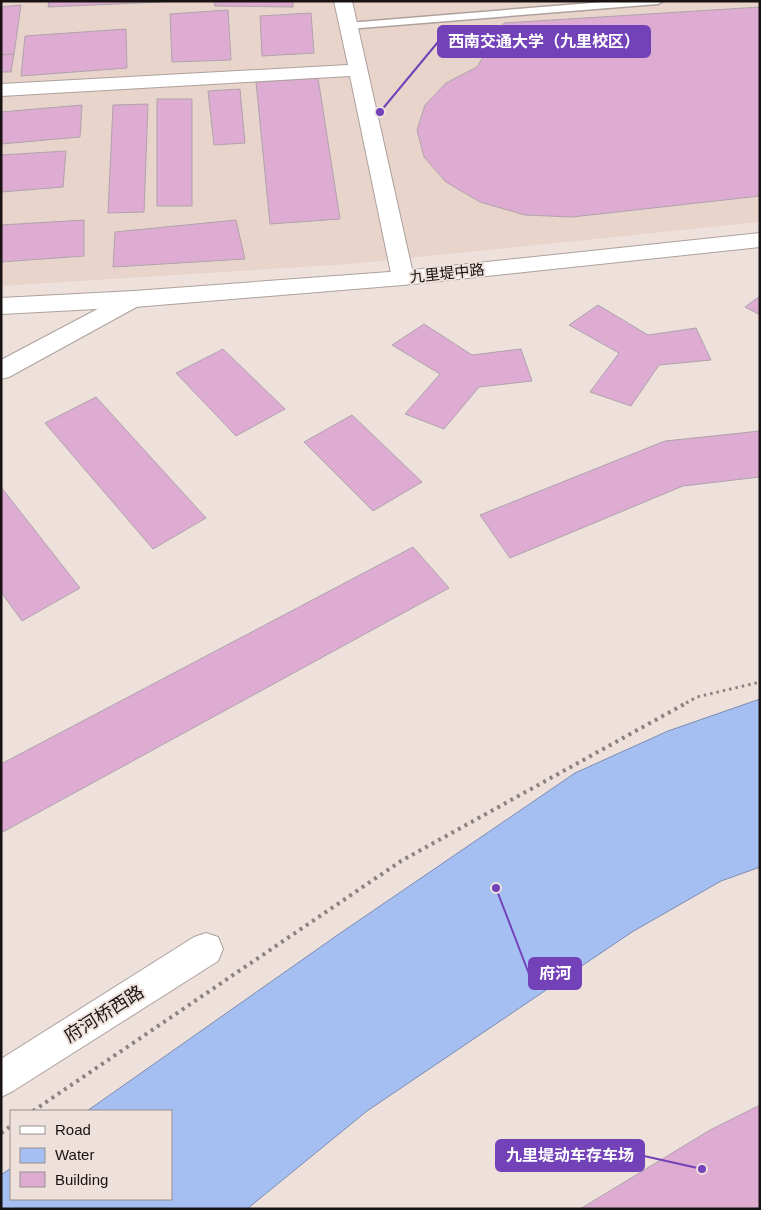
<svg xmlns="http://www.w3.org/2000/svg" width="761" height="1210" viewBox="0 0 761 1210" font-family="Arial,'Noto Sans SC',sans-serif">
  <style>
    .built { fill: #e9d4cc }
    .water { fill: #a6bff3; stroke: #7b8bb0 }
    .building { fill: #deabd2; stroke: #aea4ab }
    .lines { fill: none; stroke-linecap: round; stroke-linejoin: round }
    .service-casing { stroke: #ada19c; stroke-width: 3 }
    .minor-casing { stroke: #ada19c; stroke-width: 2 }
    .tertiary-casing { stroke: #ada19c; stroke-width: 2 }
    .path-far1 { stroke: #8c827f; stroke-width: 3; stroke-dasharray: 2.5 4; stroke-linecap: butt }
    .path { stroke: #8c827f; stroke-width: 4; stroke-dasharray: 3 4.5; stroke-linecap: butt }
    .service { fill: #fff; fill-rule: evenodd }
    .minor { fill: #fff; fill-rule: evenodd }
    .tertiary { fill: #fff; fill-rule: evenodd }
    .labels { text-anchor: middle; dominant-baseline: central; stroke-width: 4; stroke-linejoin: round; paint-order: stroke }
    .street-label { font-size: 15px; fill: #181312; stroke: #eee1dc }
    .near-street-label { font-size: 18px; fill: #181312; stroke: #eee1dc }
    .leader { fill: none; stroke: #7342b9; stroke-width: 2 }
    .callout-dot { fill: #7342b9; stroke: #eee1dc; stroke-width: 2 }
    .callout { fill: #7342b9; stroke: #7342b9; stroke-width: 2 }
    .callout-label { font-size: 16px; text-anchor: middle; font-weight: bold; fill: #fff }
  </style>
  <rect width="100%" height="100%" fill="#eee1dc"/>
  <!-- built -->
  <path class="built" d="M1,1H760V222L351,264L1,286Z"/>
  <!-- water -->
  <path class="water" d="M760,699V867L721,881L632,932L367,1111L247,1209H1V1175L11,1168V1199H171V1111H87L339,934L575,773L668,731Z"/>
  <!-- building -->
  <g class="building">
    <path d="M49,1H162V2L48,7Z"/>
    <path d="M214,1H293V7L215,6Z"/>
    <path d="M21,5L14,54L1,55V7Z"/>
    <path d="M760,7V196L572,217L525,215L480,202L446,182L424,157L417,130L425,105L446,83L477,67L504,23Z"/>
    <path d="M228,10L231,60L172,62L170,14Z"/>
    <path d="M311,13L314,53L262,56L260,16Z"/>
    <path d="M126,29L127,68L21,76L25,36Z"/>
    <path d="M14,54L11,72H1V55Z"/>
    <path d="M318,78L340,219L270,224L256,82Z"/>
    <path d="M240,89L245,143L214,145L208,91Z"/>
    <rect x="157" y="99" width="35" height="107"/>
    <path d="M148,104L144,212L108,213L113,105Z"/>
    <path d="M82,105L80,137L1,144V112Z"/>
    <path d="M66,151L63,187L1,192V155Z"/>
    <path d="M84,220V256L1,262V225Z"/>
    <path d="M236,220L245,259L113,267L115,232Z"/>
    <path d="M760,296V315L745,307Z"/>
    <path d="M598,305L648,335L696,328L711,360L659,365L631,406L590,392L619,353L569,325Z"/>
    <path d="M424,324L472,355L521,349L532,381L479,387L444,429L405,414L440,374L392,345Z"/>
    <path d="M223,349L285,409L236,436L176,373Z"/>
    <path d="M96,397L206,518L153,549L45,423Z"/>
    <path d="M352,415L422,482L373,511L304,442Z"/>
    <path d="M760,431V477L683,486L510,558L480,515L665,441Z"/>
    <path d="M1,487L80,588L22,621L1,592Z"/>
    <path d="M413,547L449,588L1,833V764Z"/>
    <path d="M760,1105V1209H580L710,1130Z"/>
  </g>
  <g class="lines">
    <defs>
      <path id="service" d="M616,1H663L658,4L348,29L343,26L348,23Z"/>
      <g id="minor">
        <path d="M334,1H352L414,278L411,283L403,285L395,283L392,278L350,76L1,96V84L348,65Z"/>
        <path d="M134,291L142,294L145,299L142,304L9,377L1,379V360L126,294Z"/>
        <path d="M206,933L218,937L223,949L218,961L13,1091L1,1097V1059L194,937Z"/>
      </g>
      <path id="tertiary" d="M760,233V247L403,285L134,307L1,314V298L134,291L403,271Z"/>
    </defs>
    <!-- service casing -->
    <use href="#service" class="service-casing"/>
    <!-- minor casing -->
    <use href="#minor" class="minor-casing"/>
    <!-- tertiary casing -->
    <use href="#tertiary" class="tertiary-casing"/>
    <!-- path-far1 -->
    <path class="path-far1" d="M686,703L697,697L760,682"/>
    <!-- path -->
    <g class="path">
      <path d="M33,1111L401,861L688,702"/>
      <path d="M1,1133L11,1126"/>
    </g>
    <!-- service -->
    <use href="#service" class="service"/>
    <!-- minor -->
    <use href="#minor" class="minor"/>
    <!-- tertiary -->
    <use href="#tertiary" class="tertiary"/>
  </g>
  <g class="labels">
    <!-- street labels -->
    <g class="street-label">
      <text transform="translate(447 273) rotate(-6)">九里堤中路</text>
    </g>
    <!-- near-street labels -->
    <g class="near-street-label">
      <text transform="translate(104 1014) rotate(-32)">府河桥西路</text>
    </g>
  </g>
  <!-- callouts -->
  <path class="leader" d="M380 112L438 42M496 888L529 974M702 1169L644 1156"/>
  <g class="callout-dot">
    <circle cx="380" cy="112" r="5"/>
    <circle cx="496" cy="888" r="5"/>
    <circle cx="702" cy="1169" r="5"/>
  </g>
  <g class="callout">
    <rect x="438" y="26" width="212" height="31" rx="5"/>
    <rect x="529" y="958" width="52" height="31" rx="5"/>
    <rect x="496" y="1140" width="148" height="31" rx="5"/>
  </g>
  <g class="callout-label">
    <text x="544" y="47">西南交通大学（九里校区）</text>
    <text x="555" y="979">府河</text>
    <text x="570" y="1161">九里堤动车存车场</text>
  </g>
  <!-- border -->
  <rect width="761" height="1210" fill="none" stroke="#181312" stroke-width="5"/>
  <!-- legend -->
  <rect x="10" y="1110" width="162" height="90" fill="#eee1dc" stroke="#988f8b"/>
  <rect x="20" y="1126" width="25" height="8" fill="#ffffff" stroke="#988f8b"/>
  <text x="55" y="1135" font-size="15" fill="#181312">Road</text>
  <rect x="20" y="1148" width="25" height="15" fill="#a6bff3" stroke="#988f8b"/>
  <text x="55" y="1160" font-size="15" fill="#181312">Water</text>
  <rect x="20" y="1172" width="25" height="15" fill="#deabd2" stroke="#988f8b"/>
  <text x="55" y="1185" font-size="15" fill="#181312">Building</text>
</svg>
